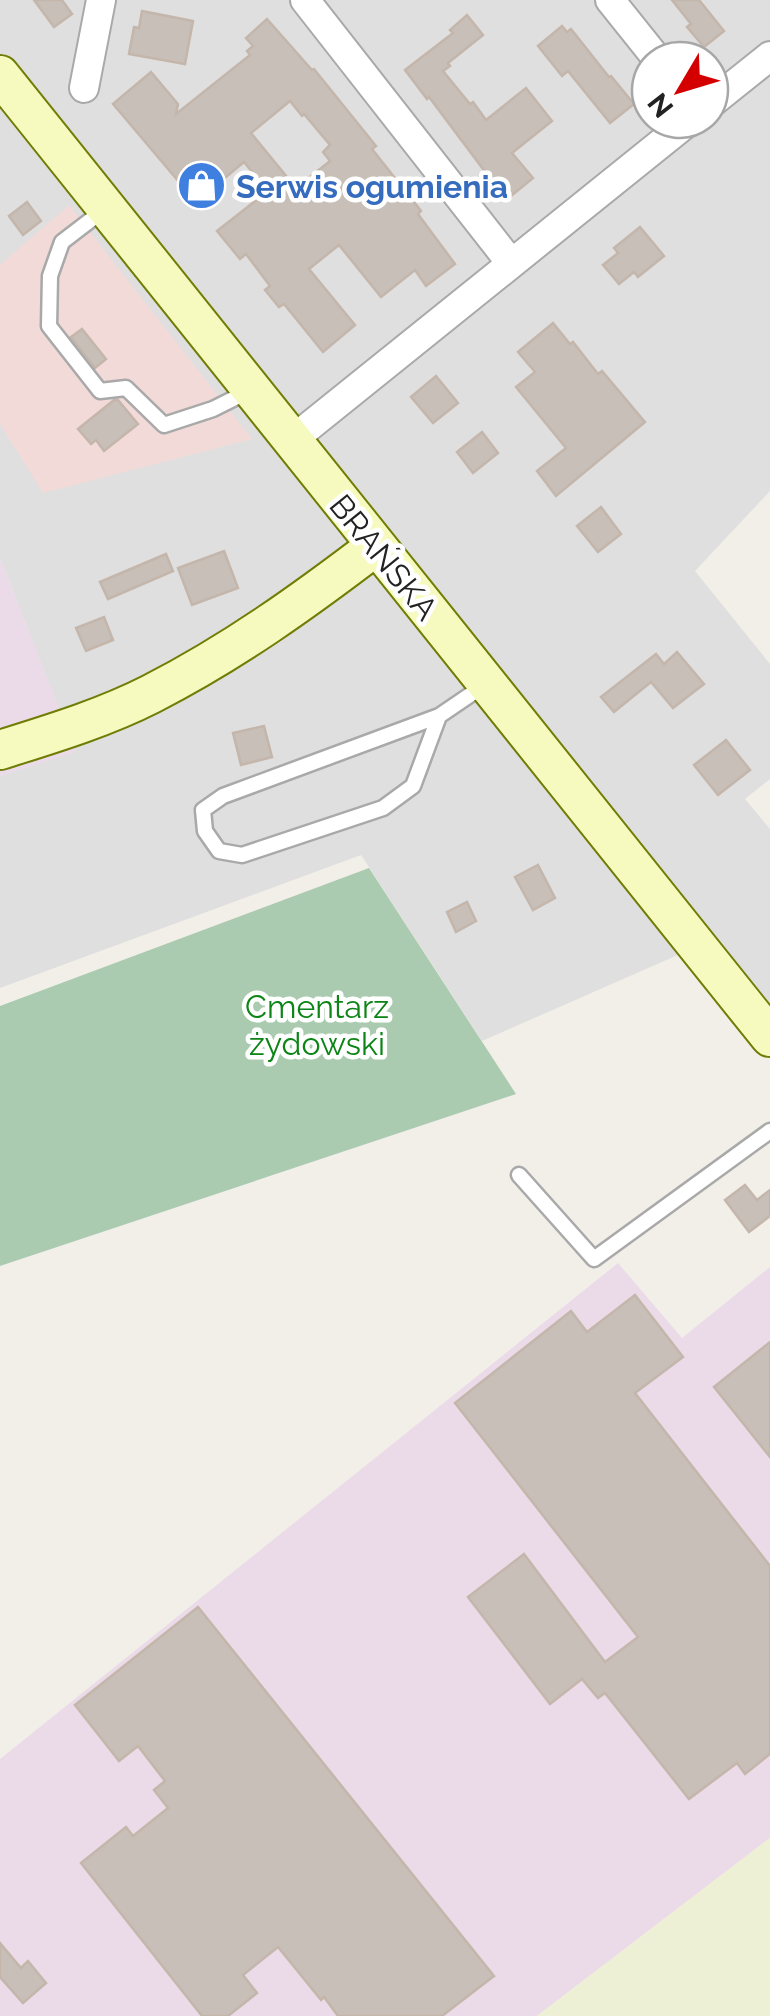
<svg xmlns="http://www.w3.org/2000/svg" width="770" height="2016" viewBox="0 0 770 2016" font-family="Raleway,sans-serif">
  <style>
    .residential { fill: #e0dfdf; fill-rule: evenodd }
    .commercial { fill: #f2dad9 }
    .industrial { fill: #ebdbe8 }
    .farmland { fill: #eef0d5 }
    .cemetery { fill: #aacbaf }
    .building { fill: #c7bfb8; stroke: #c4b6ab; stroke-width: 2.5; fill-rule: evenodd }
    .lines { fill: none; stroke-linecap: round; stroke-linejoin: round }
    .lane-casing { stroke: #a9a9a9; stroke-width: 19 }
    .street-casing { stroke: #a9a9a9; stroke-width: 32 }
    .secondary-casing { stroke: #707d05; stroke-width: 42 }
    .lane { stroke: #fff; stroke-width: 14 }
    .street { stroke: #fff; stroke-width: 28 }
    .secondary { stroke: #f7fabf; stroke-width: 38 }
    .labels { text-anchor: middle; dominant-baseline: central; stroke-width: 9; stroke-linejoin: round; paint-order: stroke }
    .shop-label { font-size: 32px; font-weight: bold; fill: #366cbe; stroke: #fff; text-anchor: start }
    .street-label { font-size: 32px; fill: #222; stroke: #fff }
    .park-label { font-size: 32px; fill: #0c8416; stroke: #fff }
  </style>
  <rect width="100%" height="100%" fill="#f2efe9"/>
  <!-- residential -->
  <path class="residential" d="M0,0H770V491L695,571L770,664V779L745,799L770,829V1010L712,940L482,1041L361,855L0,988V776L75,751L0,558ZM650,60H710V120H650Z"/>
  <!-- commercial -->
  <path class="commercial" d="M69,205L252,439L43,493L0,424V265Z"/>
  <!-- industrial -->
  <g class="industrial">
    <path d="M0,558L76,752L0,776Z"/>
    <path d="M618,1263L682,1338L770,1267V1838L537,2016H0V1759Z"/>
  </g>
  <!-- farmland -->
  <path class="farmland" d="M770,1838V2016H537Z"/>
  <!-- cemetery -->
  <path class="cemetery" d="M369,868L516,1094L0,1266V1006Z"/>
  <!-- building -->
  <g class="building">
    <path d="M34,0H62L72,14L54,27Z"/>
    <path d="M672,0H699L724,31L704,47L687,27L691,24Z"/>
    <path d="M142,11L193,21L185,64L129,54L134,27L139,28Z"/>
    <path d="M467,15L483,35L448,63L450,66L443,71L470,104L473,102L486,120L526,88L552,121L512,153L533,178L511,196L502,185L498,189L429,97L427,99L405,70L453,33L450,30Z"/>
    <path d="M267,19L312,70L314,69L376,146L372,149L421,211L418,214L455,264L426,286L415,270L381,297L339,245L309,269L355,325L323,352L284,304L279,307L265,290L270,286L246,254L240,259L217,231L268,191L244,162L196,202L113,104L151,72L178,104L176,114L250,55L247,51L253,46L246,38ZM290,101L302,116L304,114L330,145L323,152L330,161L296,188L251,133Z"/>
    <path d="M562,26L567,32L571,29L609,77L611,76L634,104L610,123L568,71L562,76L538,46Z"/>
    <path d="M27,202L41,221L23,235L9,216Z"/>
    <path d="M640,227L664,256L638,277L634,272L619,284L603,265L618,253L614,248Z"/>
    <path d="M553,323L570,344L573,342L598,374L602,371L645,422L556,496L537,471L566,448L516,387L535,372L518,352Z"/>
    <path d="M82,329L106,359L95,368L71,337Z"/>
    <path d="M436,376L458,403L433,423L411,397Z"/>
    <path d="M114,400H118L138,424L104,451L96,440L91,444L78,429Z"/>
    <path d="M482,432L498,453L473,473L457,452Z"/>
    <path d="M601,507L621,534L598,552L577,526Z"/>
    <path d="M224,551L238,588L192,605L178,568Z"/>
    <path d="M166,554L173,571L108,599L100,582Z"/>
    <path d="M104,617L113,640L86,651L76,628Z"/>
    <path d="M677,652L704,684L673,708L651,682L614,712L601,697L656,654L664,664Z"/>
    <path d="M264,726L272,757L241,765L233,733Z"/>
    <path d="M726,740L750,770L718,795L694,765Z"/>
    <path d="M538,865L555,898L533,910L515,877Z"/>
    <path d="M467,902L476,921L456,932L447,912Z"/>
    <path d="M745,1185L757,1200L770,1190V1216L749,1232L725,1200Z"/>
    <path d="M635,1295L683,1357L635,1393L770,1566V1754L745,1774L737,1763L689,1799L605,1693L598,1698L582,1679L550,1704L468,1597L524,1554L605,1662L638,1637L455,1403L571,1311L587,1332Z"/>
    <path d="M770,1342V1457L714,1387Z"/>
    <path d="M198,1607L494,1976L442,2016H338L324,1997L321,2000L278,1947L243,1975L257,1993L228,2016H202L81,1863L126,1827L133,1836L168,1808L154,1790L165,1781L138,1746L119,1761L75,1705Z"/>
    <path d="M0,1943L21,1968L28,1961L46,1983L23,2003L0,1977Z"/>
  </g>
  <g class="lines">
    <defs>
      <g id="lane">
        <path d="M105,209L62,242L50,276L49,326L100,391L126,388L164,425L213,409L249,391"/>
        <path d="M439,716L413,786L383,808L242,855L219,851L205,831L203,810L223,796L439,716L486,684"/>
        <path d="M519,1175L594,1259L770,1131"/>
      </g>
      <g id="street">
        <path d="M305,0L511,263"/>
        <path d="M610,0L658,60"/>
        <path d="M84,88L101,0"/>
        <path d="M710,104L770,56"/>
        <path d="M291,441L690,120"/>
      </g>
      <g id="secondary">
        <path d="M0,75L770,1037"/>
        <path d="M0,750C51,734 104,718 151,694C233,652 304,601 376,546"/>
      </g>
    </defs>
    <!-- lane casing -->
    <use href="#lane" class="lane-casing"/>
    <!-- street casing -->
    <use href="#street" class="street-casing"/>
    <!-- secondary casing -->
    <use href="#secondary" class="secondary-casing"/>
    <!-- lane -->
    <use href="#lane" class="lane"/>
    <!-- street -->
    <use href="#street" class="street"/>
    <!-- secondary -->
    <use href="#secondary" class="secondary"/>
  </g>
  <!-- icons -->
  <defs>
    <symbol id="shop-disc" viewBox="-11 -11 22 22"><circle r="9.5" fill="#3f7fe0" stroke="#fff"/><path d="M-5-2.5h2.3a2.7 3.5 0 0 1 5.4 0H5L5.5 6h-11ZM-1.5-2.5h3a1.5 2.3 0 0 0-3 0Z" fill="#fff"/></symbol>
  </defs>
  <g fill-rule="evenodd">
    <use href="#shop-disc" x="174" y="158" width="55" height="55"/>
  </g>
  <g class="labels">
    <!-- shop labels -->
    <g class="shop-label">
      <text x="236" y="186">Serwis ogumienia</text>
    </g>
    <!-- street labels -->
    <g class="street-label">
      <text transform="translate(384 557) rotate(51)">BRAŃSKA</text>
    </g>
    <!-- park labels -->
    <g class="park-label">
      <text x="317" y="1006">Cmentarz<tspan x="317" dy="37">żydowski</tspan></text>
    </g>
  </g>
  <!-- north arrow -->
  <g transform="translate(680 90) rotate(232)"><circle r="48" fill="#ffffff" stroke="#a7a7a7" stroke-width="2.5"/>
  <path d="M0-8L18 38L0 25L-18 38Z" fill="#d40000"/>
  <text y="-15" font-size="28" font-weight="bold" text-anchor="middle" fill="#222222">N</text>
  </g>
</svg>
